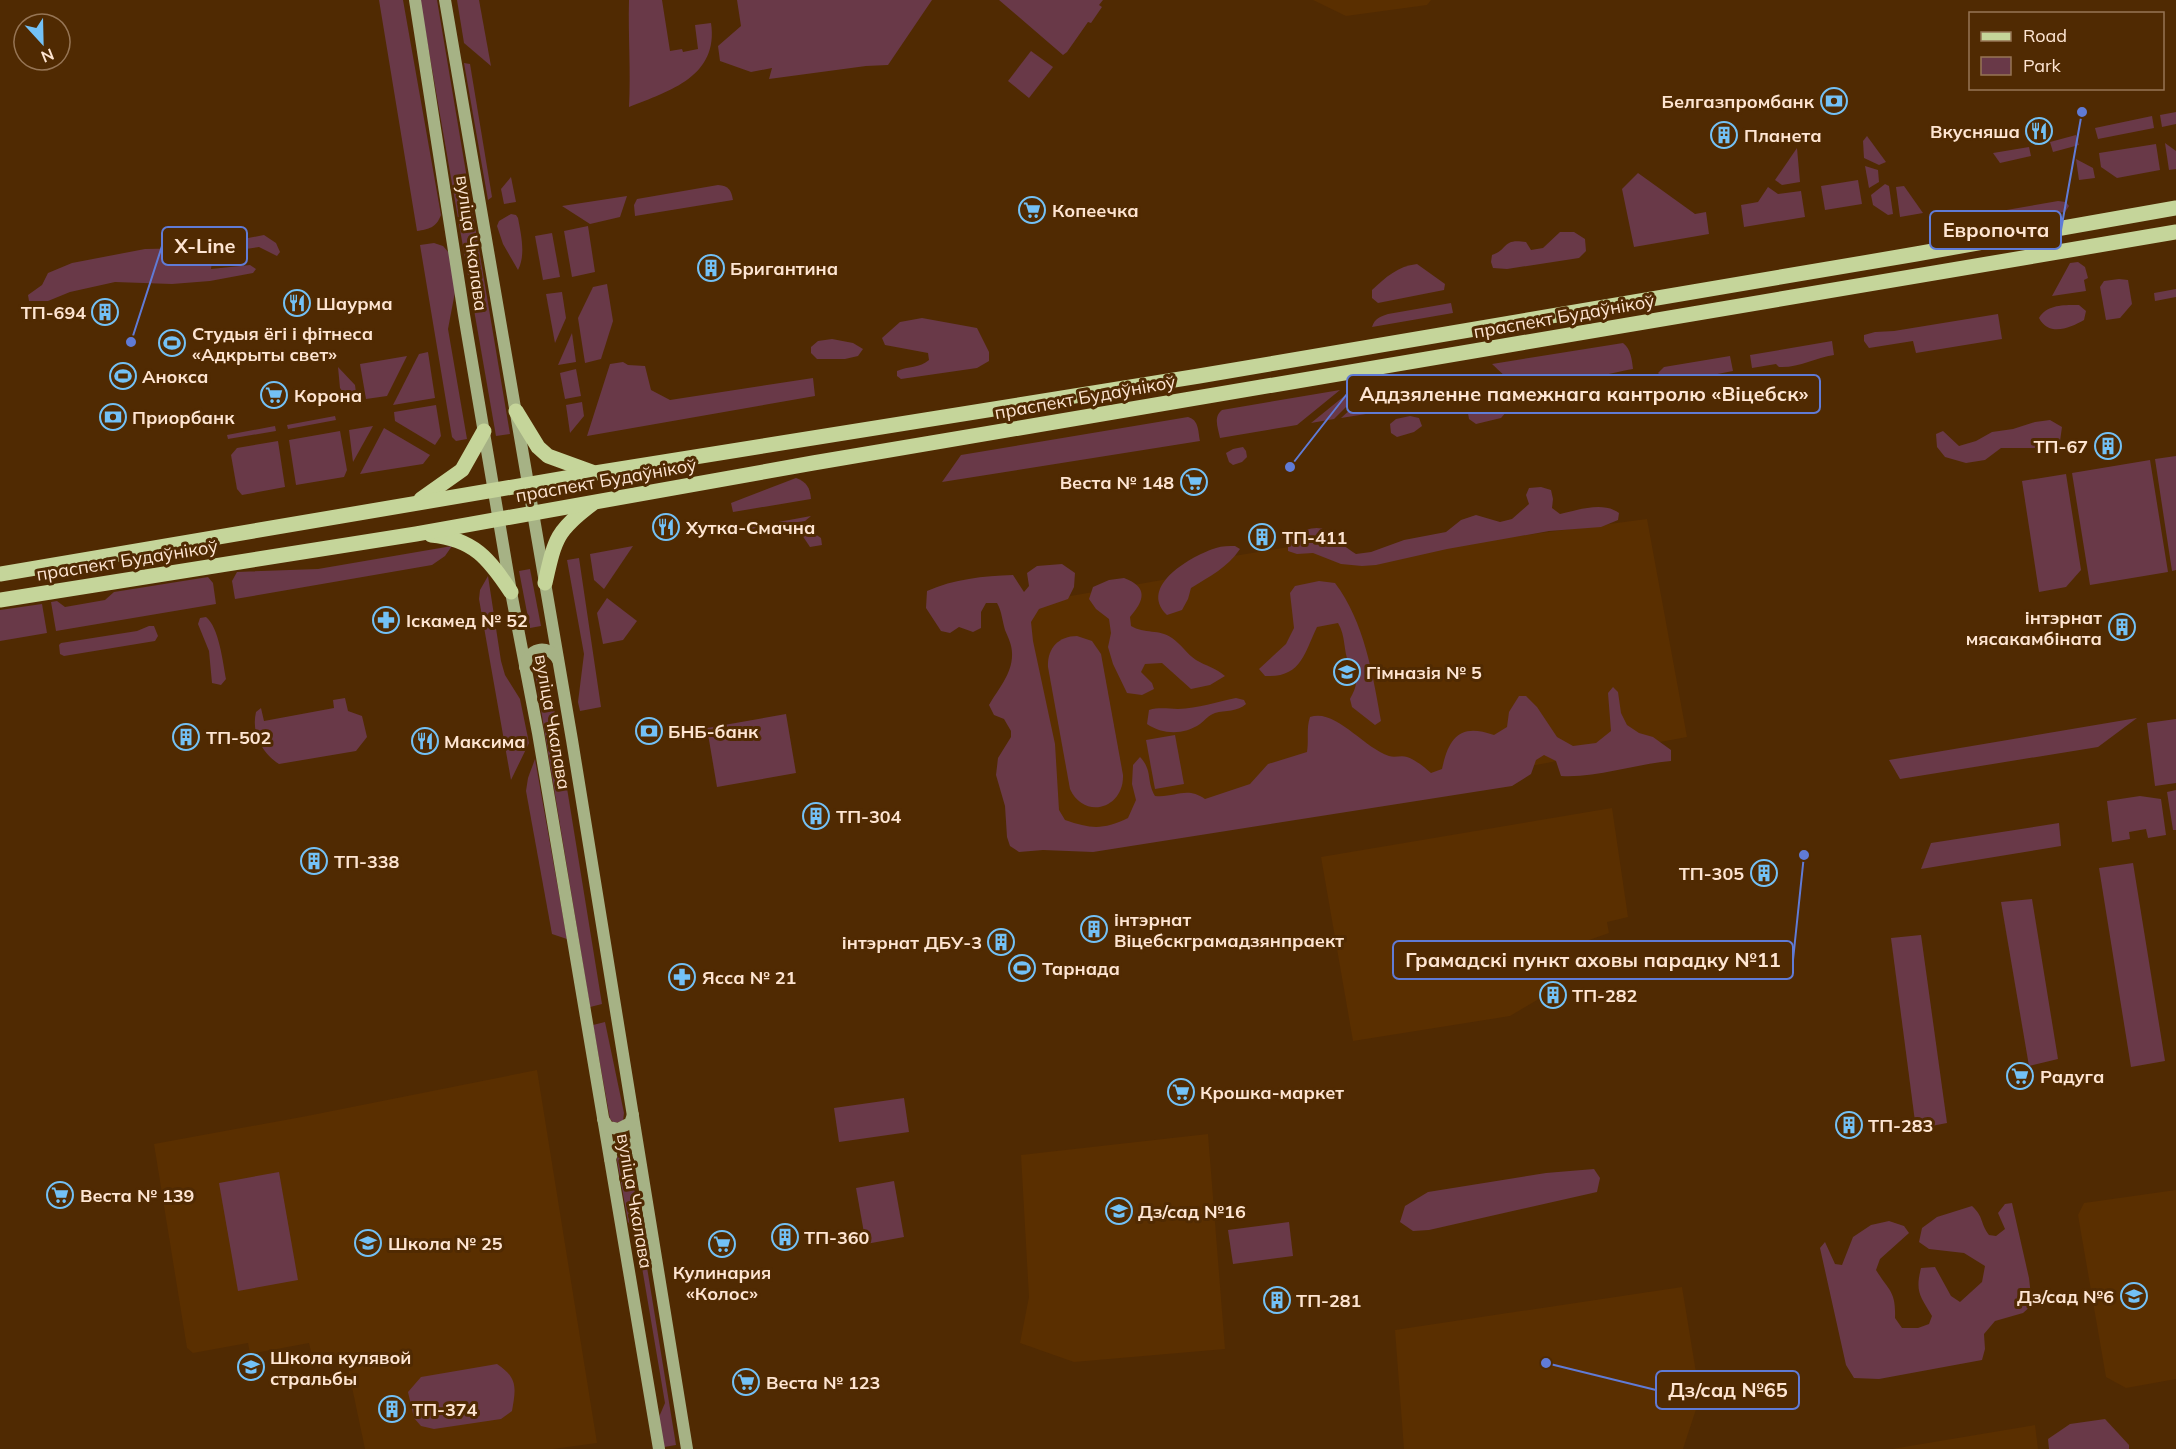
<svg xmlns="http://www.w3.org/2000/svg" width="2176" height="1449" viewBox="0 0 2176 1449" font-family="Mulish,sans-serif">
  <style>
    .built { fill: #5a2f00 }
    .green { fill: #693948 }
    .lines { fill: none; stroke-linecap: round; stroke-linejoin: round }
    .secondary { stroke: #a6b285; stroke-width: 12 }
    .primary { stroke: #c5d59a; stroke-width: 15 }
    .labels { text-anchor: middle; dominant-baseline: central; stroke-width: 6; stroke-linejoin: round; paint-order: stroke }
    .poi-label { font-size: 18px; font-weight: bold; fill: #fee5d2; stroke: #502a02; text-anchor: start }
    .street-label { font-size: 18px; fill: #fee5d2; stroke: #502a02 }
    .leader { fill: none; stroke: #607bd6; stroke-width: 2 }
    .callout-dot { fill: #607bd6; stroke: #502a02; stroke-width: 2 }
    .callout { fill: #502a02; stroke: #607bd6; stroke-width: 2 }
    .callout-label { font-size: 20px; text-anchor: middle; font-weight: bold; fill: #fee5d2 }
  </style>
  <rect width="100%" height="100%" fill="#502a02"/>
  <!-- built -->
  <g class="built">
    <path d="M1313,0H1431L1427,5L1346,16Z"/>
    <path d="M1647,519L1687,737L1401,790L1050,846L1007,607L1185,576L1197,562L1326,541L1350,558Z"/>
    <path d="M1612,808L1628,917L1607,922L1609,933L1589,940L1537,1000L1510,1016L1353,1041L1321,857Z"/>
    <path d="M537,1070L597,1443L553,1449H365L345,1354L313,1359L309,1343L250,1354L248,1343L193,1353L187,1348L154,1144L307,1116Z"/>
    <path d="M1208,1134L1225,1349L1074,1362L1020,1343L1029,1297L1021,1155Z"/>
    <path d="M2176,1190V1379L2126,1388L2106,1377L2078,1215L2084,1203Z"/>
    <path d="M1682,1287L1700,1397L1683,1449H1404L1395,1330Z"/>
    <path d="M2035,1425L2038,1449H1892Z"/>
  </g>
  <!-- green -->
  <g class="green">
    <path d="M379,0H403L441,215C436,228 429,229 417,231Z"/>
    <path d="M420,0H437L510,434L496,436Z"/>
    <path d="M457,0H479L491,66L464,43Z"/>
    <path d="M629,0H662L670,51L682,49L683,52L698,49L695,25L711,23C719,76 670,91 629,107C631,71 628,36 629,0Z"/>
    <path d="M737,0H932L888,65L866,66L769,79L772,68L751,72L720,61L718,46L741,26Z"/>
    <path d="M999,0H1103L1099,5L1102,7L1091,23L1088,22L1067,52L1063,55Z"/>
    <path d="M1031,51L1053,67L1029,98L1008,81Z"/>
    <path d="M464,63L470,64L492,197L488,200Z"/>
    <path d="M2176,112V124L2162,127L2160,115Z"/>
    <path d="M2152,116L2154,128L2098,139L2095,128Z"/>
    <path d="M2076,135L2079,145L2053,152L2050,142Z"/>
    <path d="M1867,136L1886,162L1879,165L1864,158L1863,141Z"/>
    <path d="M2165,143L2176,151V169L2169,170Z"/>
    <path d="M2156,144L2160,170L2117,178L2101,167L2099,153Z"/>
    <path d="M2029,147L2031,156L2000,163L1993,153Z"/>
    <path d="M1797,148L1800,182L1782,185L1775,180Z"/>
    <path d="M2076,159L2093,168L2095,178L2079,180Z"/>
    <path d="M1865,166L1878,170L1879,182L1869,188Z"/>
    <path d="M1638,173L1695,214L1706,212L1709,234L1634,247L1622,189Z"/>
    <path d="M511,177L516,202L504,204L501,189Z"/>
    <path d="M1858,180L1862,204L1825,210L1821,186Z"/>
    <path d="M1885,184L1889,186L1893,214L1888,215L1873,205L1871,195Z"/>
    <path d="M718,185C729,186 731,190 733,200L635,216L634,205L637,199Z"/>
    <path d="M1904,186L1923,213L1900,217L1896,187Z"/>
    <path d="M1768,187L1778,194L1801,191L1805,217L1744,227L1741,205L1758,202Z"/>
    <path d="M627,196L620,217L590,224L562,206Z"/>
    <path d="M2058,201L2066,202L2069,206L2065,212L1988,220V215L1995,212Z"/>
    <path d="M511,214L516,215L518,218C521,234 526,255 518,270L503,244L497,226L499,221Z"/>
    <path d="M588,226L595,272L572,277L564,231Z"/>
    <path d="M1560,232H1574L1585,239L1586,251L1579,258L1507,269L1493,268L1491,262L1492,255C1509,249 1502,238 1526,242L1531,250L1543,248Z"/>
    <path d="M552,233L560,277L543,280L535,236Z"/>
    <path d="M264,235L276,243L280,252L277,256L259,247L213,254L211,269L250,265L256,269L253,273L210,281L172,284L115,282L70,292L48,301H29L28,295L42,285L48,273L72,263L145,249L195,248Z"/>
    <path d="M434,243L443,246L450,254L455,292L448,329L467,439L456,441L452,437L420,245Z"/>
    <path d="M2078,262L2085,267L2088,278L2084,280L2086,291L2052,296L2070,263Z"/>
    <path d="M1417,264L1445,284L1444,290L1378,303L1372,298V290C1386,277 1398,266 1417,264Z"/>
    <path d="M2119,279L2128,280L2132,304L2120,318L2106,320L2100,287L2104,281Z"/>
    <path d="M607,284L613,321L601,359L585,363L578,318L593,287Z"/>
    <path d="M2176,289V297L2155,301L2154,293Z"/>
    <path d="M562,292L566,318L555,343L546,294Z"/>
    <path d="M1451,303L1453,313L1372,327C1375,318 1380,317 1388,314Z"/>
    <path d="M2079,305L2086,311L2084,320C2070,328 2049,337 2039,318C2047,304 2065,305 2079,305Z"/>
    <path d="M1998,314L2002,339L1916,353L1913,341L1869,348L1864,341V335L1875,332L1894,331Z"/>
    <path d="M922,318L977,328L989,352V361L977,368L901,379L897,376V371C908,366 920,368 929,360L928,353L885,345L882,338L900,322Z"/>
    <path d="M572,333L576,362L558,365Z"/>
    <path d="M832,339L853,343L863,349L858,356L845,359H817L811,353V347L818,341Z"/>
    <path d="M1832,341L1834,355C1815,358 1799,368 1779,367L1776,364L1752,368L1750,355Z"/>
    <path d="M1623,343C1631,349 1632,360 1633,369C1606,374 1542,390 1518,383C1508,381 1500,371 1492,364Z"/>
    <path d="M428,352L435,398L393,405L419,354Z"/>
    <path d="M407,356L387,396L366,399L360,364Z"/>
    <path d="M1730,356L1733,371L1676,382H1667L1658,373L1664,367Z"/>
    <path d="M623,362L628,365L645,366L651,390L670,400L813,378L815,396L587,436L610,364Z"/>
    <path d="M338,367L355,385L357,401L351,403L340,388Z"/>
    <path d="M576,369L581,396L565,399L560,373Z"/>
    <path d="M1464,375L1505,384L1509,389L1447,400L1425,387L1452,383L1451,377Z"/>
    <path d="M1340,390L1297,425L1220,438C1218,428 1213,417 1222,410Z"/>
    <path d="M1357,390L1362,391L1334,419L1311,423L1348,393Z"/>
    <path d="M1363,398L1366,414L1341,418Z"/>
    <path d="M582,402L584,416L570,433L566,405Z"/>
    <path d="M1497,403L1503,404L1507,411L1501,418L1476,424L1469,419L1468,413L1473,407Z"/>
    <path d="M436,405L441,436L435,445L395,421L394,412Z"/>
    <path d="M335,416L336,420L288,429L287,425Z"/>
    <path d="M1410,416L1419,418L1422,426L1414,432L1397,437L1391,433L1390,424L1396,419Z"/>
    <path d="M1188,417C1199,420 1198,431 1200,441L942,482L961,455Z"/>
    <path d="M2050,420L2062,427L2060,441L2041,448H2001L1985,460L1966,463L1945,457L1937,447L1936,434L1943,431L1959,446L1976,441L1992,432L2013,429L2035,422Z"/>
    <path d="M275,426L276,431L228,439L227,435Z"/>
    <path d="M373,426L353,462L349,430Z"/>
    <path d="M384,428L430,455L423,464L360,474Z"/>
    <path d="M340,431L347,470L344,477L296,485L289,440Z"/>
    <path d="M278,441L285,487L242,495L237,489L231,455L237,448Z"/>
    <path d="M1243,447L1246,451L1247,457L1242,462L1233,465L1229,462L1226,453L1233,449Z"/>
    <path d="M2176,456V570L2172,571L2155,459Z"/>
    <path d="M2150,460L2168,572L2090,585L2072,473Z"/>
    <path d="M2066,474L2081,570L2066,587L2039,592L2022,481Z"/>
    <path d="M796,478C807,482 810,488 811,499L733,512L731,503Z"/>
    <path d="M1541,487L1551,490L1553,499L1552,508L1560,514C1578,510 1603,501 1619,513L1618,520L1601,527L1549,531L1447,549L1376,565L1362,566L1341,564L1313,553L1297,554L1288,551V538C1330,516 1324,534 1356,554L1371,552L1404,540L1446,532L1461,520L1476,515L1500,522L1512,519L1529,504L1526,495L1529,488Z"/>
    <path d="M811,516L805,521L701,536Z"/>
    <path d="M815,534L821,538L822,545L810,547L802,535Z"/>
    <path d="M452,546L445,556L432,565L235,599L232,581L237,572L318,569Z"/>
    <path d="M633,546L604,589L594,580L590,554Z"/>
    <path d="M1235,546L1240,549C1227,568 1210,576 1191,588L1188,599L1182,610L1167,615C1137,586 1193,555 1216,548C1222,546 1229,546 1235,546Z"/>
    <path d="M579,558L601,707L580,711L578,702L584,654L567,560Z"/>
    <path d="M1062,564L1075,573L1074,587L1068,599L1039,609L1031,622L1033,641L1055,744L1059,810L1065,820C1091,829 1103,830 1128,818L1136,800L1132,784L1133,765L1140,757C1153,771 1146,780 1155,796C1176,798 1186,786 1205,799L1250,784L1268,764L1307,752C1309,739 1306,729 1310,717C1335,708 1363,747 1389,756C1395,758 1401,755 1407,757C1416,760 1424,767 1431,773L1442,769C1449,737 1460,723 1494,735L1507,727L1509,712L1519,696H1526L1537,707L1557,737L1573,746L1596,743L1611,731L1608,693L1613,687L1618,692L1621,713L1627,725L1639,733L1653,737L1671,750V761C1634,764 1598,778 1561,776L1556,761L1544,755L1536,760L1531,774L1512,786L1093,852L1043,850L1019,852L1010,846L1007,837L1005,806L996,775L998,758L1011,737V731L1004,719L994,715L989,705C998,689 1013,673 1012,653C1012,645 1008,637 1005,630C1002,620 1002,612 997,603H986L981,612V628L973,632L959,627L950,633L941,631L926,608L927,591C954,579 983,576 1013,575L1024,592L1029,586L1027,573L1037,566Z"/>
    <path d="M530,569L541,626L530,628L519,571Z"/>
    <path d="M488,576L501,661L505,675L520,699L529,743L511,780L479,599L480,590Z"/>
    <path d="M208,577L213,583L216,604L56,631L51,602L57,601L65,607L105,600L114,592Z"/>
    <path d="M1124,578C1148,587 1145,600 1130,617L1131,626C1144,634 1160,629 1172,638C1181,644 1187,654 1196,660C1206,666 1216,668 1225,676L1210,685L1191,689L1162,663L1145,664L1141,672L1152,683L1154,689L1142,695L1127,693L1113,664L1108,647L1111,633L1109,619L1096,609L1089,599L1093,587L1109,580Z"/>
    <path d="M1319,581L1335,583C1364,621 1373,675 1381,721L1375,725L1352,707L1350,699C1353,693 1356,688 1356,681C1355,674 1351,670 1349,664C1343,650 1346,636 1338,623L1317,627C1304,654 1301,678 1265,676L1259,669L1286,644L1294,628L1290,593L1295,586Z"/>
    <path d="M607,598L637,621L623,640L603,644L597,613Z"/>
    <path d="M42,604L47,633L0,641V610Z"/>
    <path d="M206,617C219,627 223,663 226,679L221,685L212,683L209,651L198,624L200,618Z"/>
    <path d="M149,626H154L158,636L155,641L64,656L60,654L59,645L61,643L137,631Z"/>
    <path d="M1077,636L1092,641L1101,654L1123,775C1124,809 1084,820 1070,789L1048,667C1047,649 1058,636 1077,636Z"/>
    <path d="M544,664L547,666L548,671L602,1004L590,1007L535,673L539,665Z"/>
    <path d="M345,698L348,711L362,716L367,737L356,751L279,764C262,753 251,733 256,712L261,708L264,721L334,708L333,700Z"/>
    <path d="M1236,698L1244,700L1246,704C1238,712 1225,710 1215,713C1209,715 1205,720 1200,724C1184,735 1163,735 1147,724L1149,710C1160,707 1168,709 1178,709C1198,708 1217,702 1236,698Z"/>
    <path d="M786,714L796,773L717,787L707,728Z"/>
    <path d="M2137,718L2098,747L1900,779L1889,760Z"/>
    <path d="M2176,719V783L2155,786L2147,723Z"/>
    <path d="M1175,735L1184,784L1155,789L1146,740Z"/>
    <path d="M535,759L567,939L552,934L526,791L528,778Z"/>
    <path d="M2176,790V830H2173L2167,792Z"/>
    <path d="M2140,796L2161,799L2166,835L2148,838L2146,829L2129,832L2130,839L2112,842L2107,801Z"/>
    <path d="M2059,823L2061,846L1921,869L1931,843Z"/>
    <path d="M2133,863L2165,1061L2131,1067L2099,868Z"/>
    <path d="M2032,899L2058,1059L2029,1066L2001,902Z"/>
    <path d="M1921,935L1947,1123L1916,1129L1891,938Z"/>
    <path d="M605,1022L624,1113L623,1121L614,1123L610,1119L593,1025Z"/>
    <path d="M904,1098L909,1132L839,1142L834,1108Z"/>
    <path d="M621,1150L626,1151L629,1157L676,1445L664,1447L659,1417L665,1403L636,1232L628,1222L617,1160L618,1152Z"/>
    <path d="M1594,1169L1600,1178L1597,1192L1429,1230L1413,1231L1400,1222L1405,1206L1428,1192L1546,1173Z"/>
    <path d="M279,1172L298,1280L238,1291L219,1183Z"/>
    <path d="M894,1181L904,1237L866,1244L856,1188Z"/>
    <path d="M2012,1203L2029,1278L2032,1305L2023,1313L1995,1321L1984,1334L1985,1349L1982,1360L1879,1379L1854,1378L1846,1365L1820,1248L1825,1242L1835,1264L1842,1265L1853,1237L1871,1225L1889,1221L1904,1226L1909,1233L1880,1259L1876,1270C1889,1291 1896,1291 1895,1318L1902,1328H1918L1929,1324L1932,1316C1920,1296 1915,1292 1921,1268L1935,1267L1951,1296L1960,1302L1982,1282L1985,1266L1964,1253L1929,1249L1919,1242L1922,1228L1937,1217L1972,1206C1984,1217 1980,1223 1989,1235L1996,1236L2005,1229L1998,1213L2005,1204Z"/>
    <path d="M1289,1222L1293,1256L1233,1264L1228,1230Z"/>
    <path d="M497,1364C518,1378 516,1388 512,1411L501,1419L434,1429L421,1426L414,1418L408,1392L421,1377Z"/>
    <path d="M2105,1419L2129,1445V1449H2049L2048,1439L2070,1424Z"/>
  </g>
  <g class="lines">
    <!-- secondary -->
    <g class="secondary">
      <path d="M415,0L464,315L511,592L538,733L659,1449"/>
      <path d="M445,0L572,740L687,1449"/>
      <path d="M525,667C527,648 548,643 558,660"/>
      <path d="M603,1119L608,1127L618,1129L630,1123L633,1115"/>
      <path d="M610,1159L614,1148L622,1143L632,1145L639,1156"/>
    </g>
    <!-- primary -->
    <g class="primary">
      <path d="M516,411L538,447L548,456L592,472"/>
      <path d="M421,499L462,470L484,431"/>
      <path d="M431,535C474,539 489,559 511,592"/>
      <path d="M0,574L595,473L1199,376L1916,254L2176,208"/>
      <path d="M545,583C555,539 556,531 592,504"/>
      <path d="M0,600L416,534L813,463L2176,232"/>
    </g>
  </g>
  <!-- icons -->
  <defs>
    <symbol id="bank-ring" viewBox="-11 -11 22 22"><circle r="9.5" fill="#502a02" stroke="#73c1f6" stroke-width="1.5"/><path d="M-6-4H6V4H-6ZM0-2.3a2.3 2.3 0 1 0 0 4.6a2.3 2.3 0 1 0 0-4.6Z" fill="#73c1f6"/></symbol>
    <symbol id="restaurant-ring" viewBox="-11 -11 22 22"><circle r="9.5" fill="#502a02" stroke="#73c1f6" stroke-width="1.5"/><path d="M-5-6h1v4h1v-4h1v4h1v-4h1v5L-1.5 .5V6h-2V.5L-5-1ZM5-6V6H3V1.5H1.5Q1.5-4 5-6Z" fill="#73c1f6"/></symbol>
    <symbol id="building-ring" viewBox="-11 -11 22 22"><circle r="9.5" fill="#502a02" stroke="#73c1f6" stroke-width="1.5"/><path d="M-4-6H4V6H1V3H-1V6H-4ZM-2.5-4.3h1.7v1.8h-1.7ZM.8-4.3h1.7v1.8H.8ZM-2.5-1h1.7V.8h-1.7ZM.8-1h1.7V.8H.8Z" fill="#73c1f6"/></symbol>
    <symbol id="supermarket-ring" viewBox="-11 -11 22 22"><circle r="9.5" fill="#502a02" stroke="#73c1f6" stroke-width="1.5"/><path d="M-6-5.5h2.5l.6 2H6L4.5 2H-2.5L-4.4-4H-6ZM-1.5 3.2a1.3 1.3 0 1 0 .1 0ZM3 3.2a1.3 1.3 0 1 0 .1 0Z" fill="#73c1f6"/></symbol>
    <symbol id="stadium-ring" viewBox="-11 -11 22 22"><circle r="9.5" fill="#502a02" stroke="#73c1f6" stroke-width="1.5"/><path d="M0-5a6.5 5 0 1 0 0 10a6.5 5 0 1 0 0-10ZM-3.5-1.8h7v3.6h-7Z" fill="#73c1f6"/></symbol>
    <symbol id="pharmacy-ring" viewBox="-11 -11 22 22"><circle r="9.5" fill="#502a02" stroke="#73c1f6" stroke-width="1.5"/><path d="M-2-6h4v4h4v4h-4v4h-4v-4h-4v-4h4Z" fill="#73c1f6"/></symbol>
    <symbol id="school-ring" viewBox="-11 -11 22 22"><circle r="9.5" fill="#502a02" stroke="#73c1f6" stroke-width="1.5"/><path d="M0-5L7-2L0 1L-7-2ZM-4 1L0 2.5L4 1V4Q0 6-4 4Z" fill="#73c1f6"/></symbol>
  </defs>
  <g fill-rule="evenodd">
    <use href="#bank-ring" x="1819" y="86" width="30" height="30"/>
    <use href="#restaurant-ring" x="2024" y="116" width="30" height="30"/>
    <use href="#building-ring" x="1709" y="120" width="30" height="30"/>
    <use href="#supermarket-ring" x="1017" y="195" width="30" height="30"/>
    <use href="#building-ring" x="696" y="253" width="30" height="30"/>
    <use href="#restaurant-ring" x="282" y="288" width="30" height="30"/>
    <use href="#building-ring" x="90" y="297" width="30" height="30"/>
    <use href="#stadium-ring" x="157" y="328" width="30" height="30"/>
    <use href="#stadium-ring" x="108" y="361" width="30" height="30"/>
    <use href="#supermarket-ring" x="259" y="380" width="30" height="30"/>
    <use href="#bank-ring" x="98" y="402" width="30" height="30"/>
    <use href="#building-ring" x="2093" y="431" width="30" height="30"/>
    <use href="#supermarket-ring" x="1179" y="467" width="30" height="30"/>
    <use href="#restaurant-ring" x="651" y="512" width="30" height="30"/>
    <use href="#building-ring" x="1247" y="522" width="30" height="30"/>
    <use href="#pharmacy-ring" x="371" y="605" width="30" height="30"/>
    <use href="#building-ring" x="2107" y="612" width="30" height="30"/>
    <use href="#school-ring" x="1332" y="657" width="30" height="30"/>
    <use href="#bank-ring" x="634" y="716" width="30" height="30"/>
    <use href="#building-ring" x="171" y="722" width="30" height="30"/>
    <use href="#restaurant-ring" x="410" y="726" width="30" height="30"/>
    <use href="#building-ring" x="801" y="801" width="30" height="30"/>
    <use href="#building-ring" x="299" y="846" width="30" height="30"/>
    <use href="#building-ring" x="1749" y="858" width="30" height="30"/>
    <use href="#building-ring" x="1079" y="914" width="30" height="30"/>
    <use href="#building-ring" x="986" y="927" width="30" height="30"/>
    <use href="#stadium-ring" x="1007" y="953" width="30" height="30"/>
    <use href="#pharmacy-ring" x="667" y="962" width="30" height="30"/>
    <use href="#building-ring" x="1538" y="980" width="30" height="30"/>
    <use href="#supermarket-ring" x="2005" y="1061" width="30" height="30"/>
    <use href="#supermarket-ring" x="1166" y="1077" width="30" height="30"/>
    <use href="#building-ring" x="1834" y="1110" width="30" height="30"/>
    <use href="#supermarket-ring" x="45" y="1180" width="30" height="30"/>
    <use href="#school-ring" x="1104" y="1196" width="30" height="30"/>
    <use href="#building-ring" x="770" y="1222" width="30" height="30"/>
    <use href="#school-ring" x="353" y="1228" width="30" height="30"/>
    <use href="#supermarket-ring" x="707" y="1229" width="30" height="30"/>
    <use href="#school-ring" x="2119" y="1281" width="30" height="30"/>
    <use href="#building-ring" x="1262" y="1285" width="30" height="30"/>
    <use href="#school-ring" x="236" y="1352" width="30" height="30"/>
    <use href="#supermarket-ring" x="731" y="1367" width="30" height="30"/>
    <use href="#building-ring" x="377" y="1394" width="30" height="30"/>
  </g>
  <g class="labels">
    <!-- poi labels -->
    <g class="poi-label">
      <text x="1814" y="101" text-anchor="end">Белгазпромбанк</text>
      <text x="2020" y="131" text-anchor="end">Вкусняша</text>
      <text x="1744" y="135">Планета</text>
      <text x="1052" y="210">Копеечка</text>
      <text x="730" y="268">Бригантина</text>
      <text x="316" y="303">Шаурма</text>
      <text x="86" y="312" text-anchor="end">ТП-694</text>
      <text x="192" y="333">Студыя ёгі і фітнеса<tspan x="192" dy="21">«Адкрыты свет»</tspan></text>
      <text x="142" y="376">Анокса</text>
      <text x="294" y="395">Корона</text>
      <text x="132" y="417">Приорбанк</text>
      <text x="2088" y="446" text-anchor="end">ТП-67</text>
      <text x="1174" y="482" text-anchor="end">Веста № 148</text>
      <text x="686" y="527">Хутка-Смачна</text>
      <text x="1282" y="537">ТП-411</text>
      <text x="2102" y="617" text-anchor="end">інтэрнат<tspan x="2102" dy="21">мясакамбіната</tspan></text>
      <text x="406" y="620">Іскамед № 52</text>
      <text x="1366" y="672">Гімназія № 5</text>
      <text x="668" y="731">БНБ-банк</text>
      <text x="206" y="737">ТП-502</text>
      <text x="444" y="741">Максима</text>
      <text x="836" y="816">ТП-304</text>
      <text x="334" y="861">ТП-338</text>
      <text x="1744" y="873" text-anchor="end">ТП-305</text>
      <text x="1114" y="919">інтэрнат<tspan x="1114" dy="21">Віцебскграмадзянпраект</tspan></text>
      <text x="982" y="942" text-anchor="end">інтэрнат ДБУ-3</text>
      <text x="1042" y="968">Тарнада</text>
      <text x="702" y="977">Ясса № 21</text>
      <text x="1572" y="995">ТП-282</text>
      <text x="2040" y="1076">Радуга</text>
      <text x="1200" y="1092">Крошка-маркет</text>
      <text x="1868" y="1125">ТП-283</text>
      <text x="80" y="1195">Веста № 139</text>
      <text x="1138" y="1211">Дз/сад №16</text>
      <text x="804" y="1237">ТП-360</text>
      <text x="388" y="1243">Школа № 25</text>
      <text x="722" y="1272" text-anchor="middle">Кулинария<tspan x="722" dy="21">«Колос»</tspan></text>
      <text x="2114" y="1296" text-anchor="end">Дз/сад №6</text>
      <text x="1296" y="1300">ТП-281</text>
      <text x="270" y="1357">Школа кулявой<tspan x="270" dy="21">стральбы</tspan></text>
      <text x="766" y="1382">Веста № 123</text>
      <text x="412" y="1409">ТП-374</text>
    </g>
    <!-- street labels -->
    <g class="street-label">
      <text transform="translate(472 243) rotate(82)">вуліца Чкалава</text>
      <text transform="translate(1564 316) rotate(-10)">праспект Будаўнікоў</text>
      <text transform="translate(1085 397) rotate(-10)">праспект Будаўнікоў</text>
      <text transform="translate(606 480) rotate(-10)">праспект Будаўнікоў</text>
      <text transform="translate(127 560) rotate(-9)">праспект Будаўнікоў</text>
      <text transform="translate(553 722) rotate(80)">вуліца Чкалава</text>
      <text transform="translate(635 1201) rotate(80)">вуліца Чкалава</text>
    </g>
  </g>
  <!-- callouts -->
  <path class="leader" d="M2082 112L2061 230M131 342L162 246M1290 467L1347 394M1804 855L1793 960M1546 1363L1656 1390"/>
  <g class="callout-dot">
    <circle cx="2082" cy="112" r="6"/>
    <circle cx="131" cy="342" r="6"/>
    <circle cx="1290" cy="467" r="6"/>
    <circle cx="1804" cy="855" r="6"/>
    <circle cx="1546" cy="1363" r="6"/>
  </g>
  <g class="callout">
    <rect x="1930" y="211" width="131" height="38" rx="6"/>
    <rect x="162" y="227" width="85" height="38" rx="6"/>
    <rect x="1347" y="375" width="473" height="38" rx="6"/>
    <rect x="1393" y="941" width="400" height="38" rx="6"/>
    <rect x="1656" y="1371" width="143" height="38" rx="6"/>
  </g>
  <g class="callout-label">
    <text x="1996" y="237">Европочта</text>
    <text x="205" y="253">X-Line</text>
    <text x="1584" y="401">Аддзяленне памежнага кантролю «Віцебск»</text>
    <text x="1593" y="967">Грамадскі пункт аховы парадку №11</text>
    <text x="1728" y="1397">Дз/сад №65</text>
  </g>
  <!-- legend -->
  <rect x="1969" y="12" width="195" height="78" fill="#502a02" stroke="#967555" stroke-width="1.5"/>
  <rect x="1981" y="32" width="30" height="9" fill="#c5d59a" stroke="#967555" stroke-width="1.5"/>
  <text x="2023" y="42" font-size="18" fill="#fee5d2">Road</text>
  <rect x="1981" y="57" width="30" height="18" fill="#693948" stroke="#967555" stroke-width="1.5"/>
  <text x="2023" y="72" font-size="18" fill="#fee5d2">Park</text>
  <!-- north arrow -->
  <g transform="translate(42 42) rotate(158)"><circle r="28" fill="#502a02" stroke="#967555" stroke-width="1.5"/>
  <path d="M0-4.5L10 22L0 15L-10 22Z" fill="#73c1f6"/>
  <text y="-9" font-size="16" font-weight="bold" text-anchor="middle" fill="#fee5d2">N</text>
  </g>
</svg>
